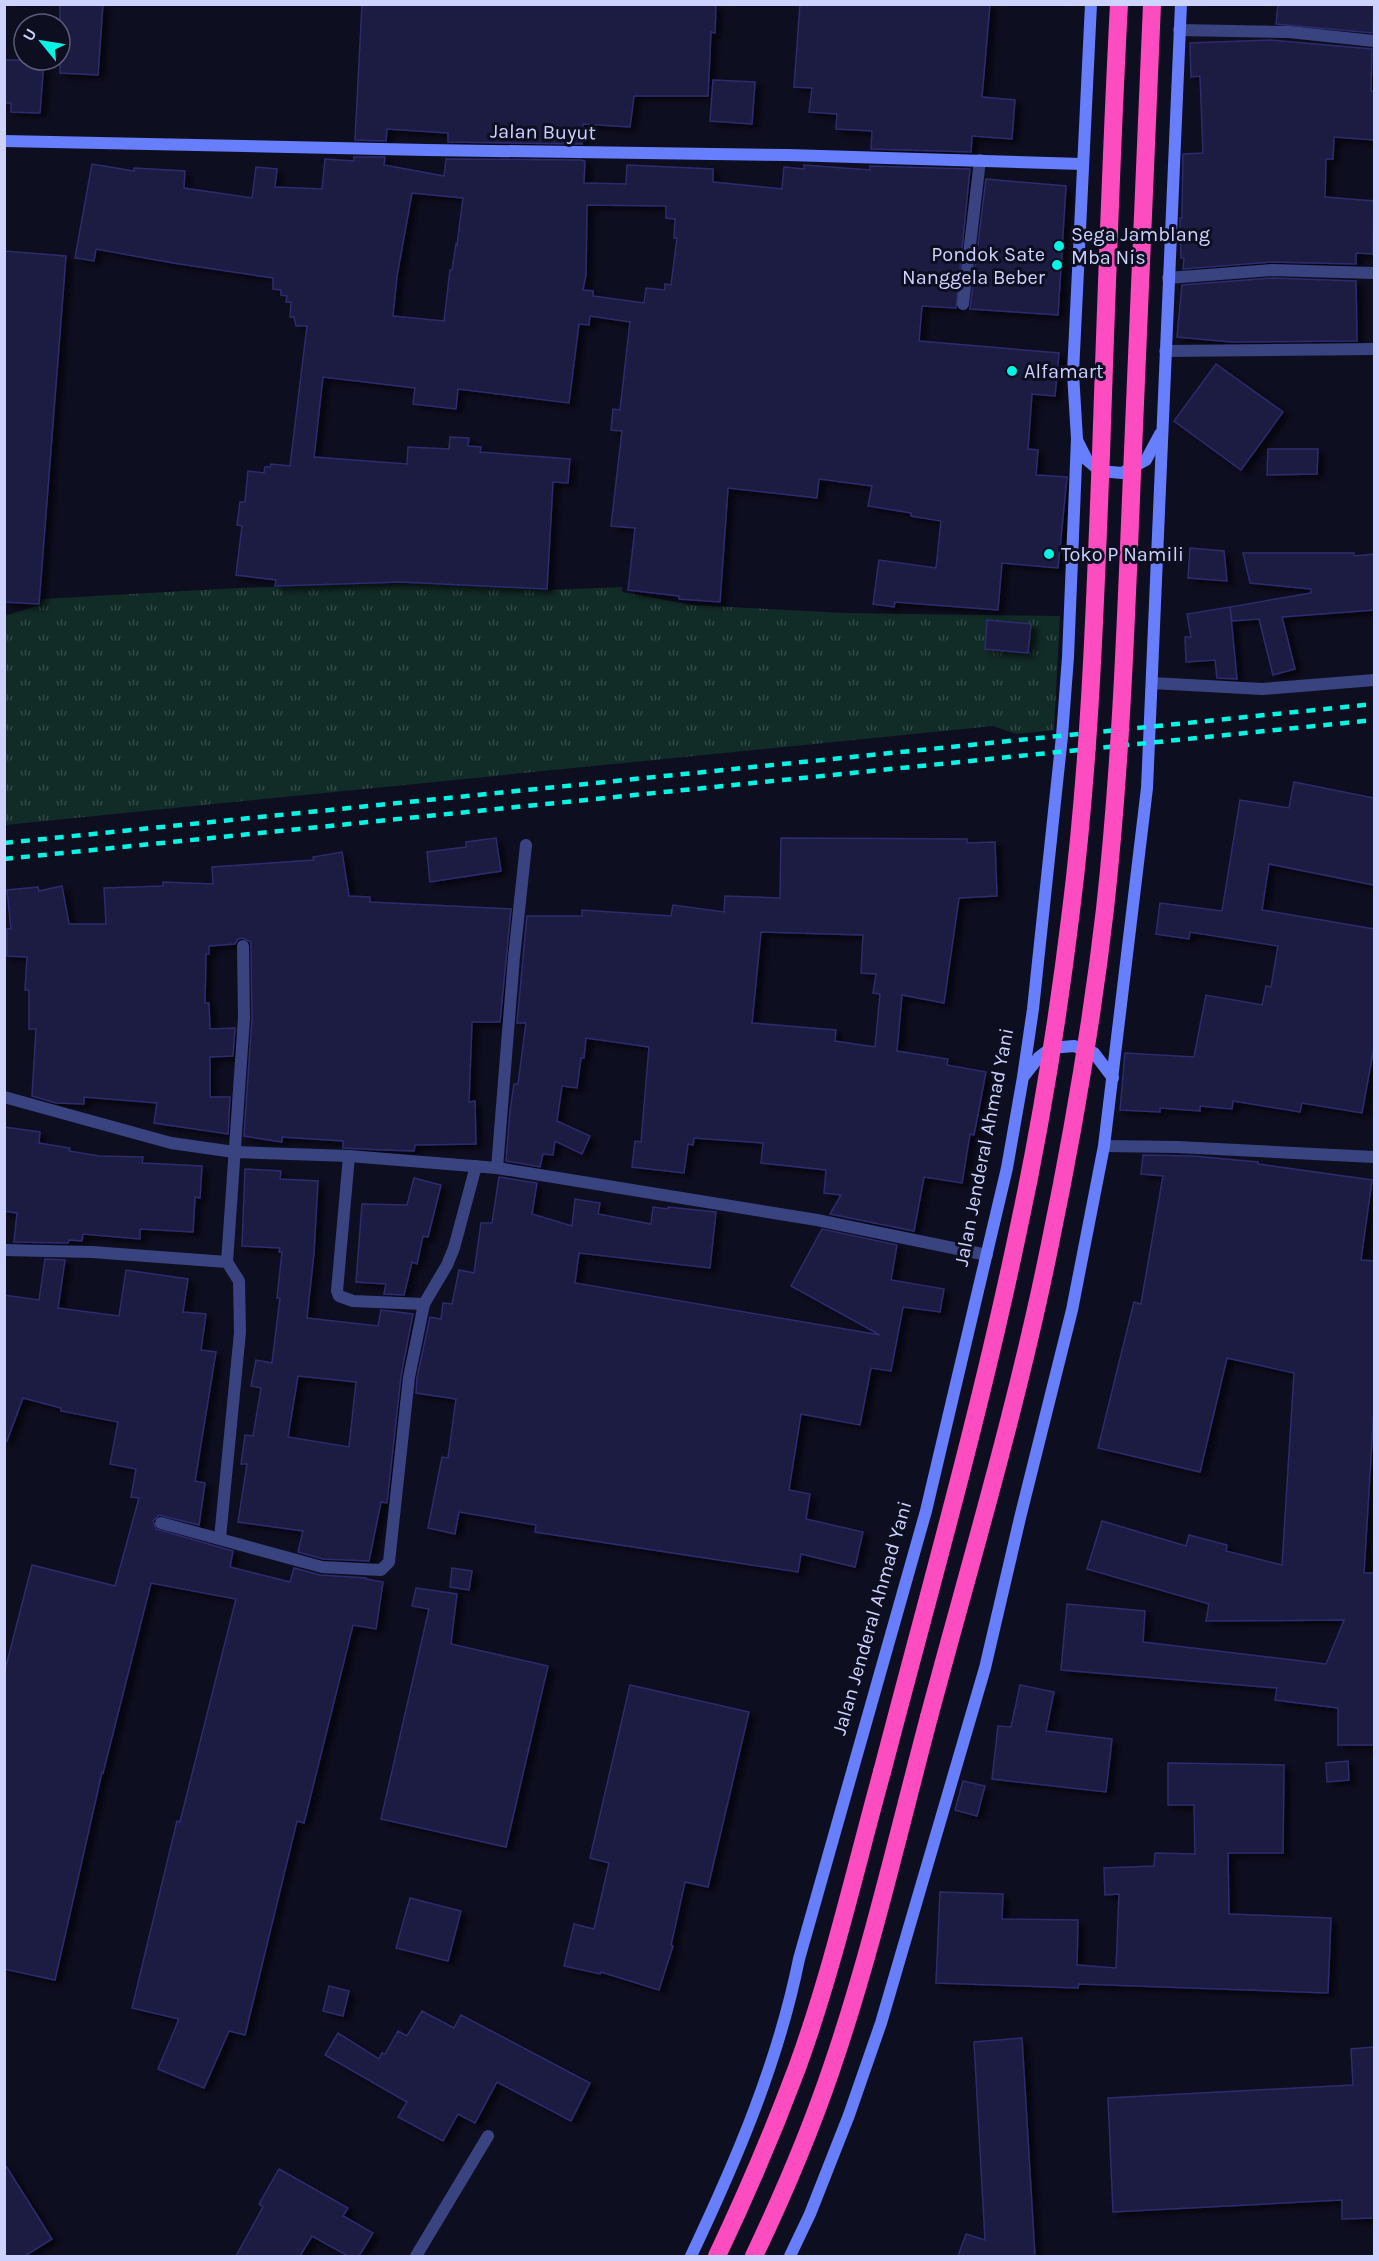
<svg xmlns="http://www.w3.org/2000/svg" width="1379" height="2261" viewBox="0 0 1379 2261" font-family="Karla,sans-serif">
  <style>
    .grass { fill: url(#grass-tufts) }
    .building { fill: #1b1a42; stroke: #2d2c6e; stroke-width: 1.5; fill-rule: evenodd; filter: url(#shadow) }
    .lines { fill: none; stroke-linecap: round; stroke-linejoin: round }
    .street { stroke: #394380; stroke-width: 12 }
    .secondary { stroke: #677efd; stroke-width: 12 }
    .highway { stroke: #fd4bc0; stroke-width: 18 }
    .rail { stroke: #03f6e3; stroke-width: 4.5; stroke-dasharray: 9 8; stroke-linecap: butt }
    .highway-bridge { stroke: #fd4bc0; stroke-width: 18 }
    .poi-dot { fill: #03f6e3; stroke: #0e0e21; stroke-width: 2 }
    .labels { text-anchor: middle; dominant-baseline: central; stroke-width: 6; stroke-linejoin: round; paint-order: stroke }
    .street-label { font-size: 20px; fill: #ced2fe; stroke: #0e0e21 }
    .poi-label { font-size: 20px; fill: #ced2fe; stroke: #0e0e21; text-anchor: start }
  </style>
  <defs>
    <pattern id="grass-tufts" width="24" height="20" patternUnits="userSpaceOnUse" patternTransform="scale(1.5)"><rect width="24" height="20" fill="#112b26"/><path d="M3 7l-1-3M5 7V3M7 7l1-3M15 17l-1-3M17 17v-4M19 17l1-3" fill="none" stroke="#324947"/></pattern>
    <filter id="shadow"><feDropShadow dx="6" dy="4" stdDeviation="3" flood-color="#0009"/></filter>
  </defs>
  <rect width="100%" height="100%" fill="#0e0e21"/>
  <!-- grass -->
  <path class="grass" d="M403,583L547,590L622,587V592L692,605L844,613L1060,616L1054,730L1016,734L993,726L5,825V616L40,605L41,599L238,588Z"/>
  <!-- building -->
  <g class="building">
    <path d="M60,4H103L98,75L60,73Z"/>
    <path d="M362,4H716L715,33L711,32L708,96H634L630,127L583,124L582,144L448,142V133L387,129L386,141L355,140Z"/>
    <path d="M800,4H990L982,97L1015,100L1012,139L972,136L971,152L871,149L872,131L836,129L837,114L809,112L812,88L794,87Z"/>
    <path d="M1278,4H1374L1373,33L1276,24Z"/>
    <path d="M1270,40L1372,49L1371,91H1374V140L1334,137L1333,159H1326L1325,197L1374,201L1373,254L1356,253V264L1271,262L1183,269L1184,258H1181L1180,218H1182L1183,154L1203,153L1200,76L1191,77L1190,43Z"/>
    <path d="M4,60H44L40,113L11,112V103H4Z"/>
    <path d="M713,80L755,82L752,124L710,121Z"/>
    <path d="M354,157H385L384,165L444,176L446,159L581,160L585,161L584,183L626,184L627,165L713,169V182L782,189L784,167L804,169V165L870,170V166L970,169L956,308L922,306L919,341L1059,353L1055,396L1032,394L1028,449L1038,450L1036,475L1067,477L1058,568L1002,563L998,610L895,602L894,607L873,604L879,560L936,568L941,521L911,516V513L868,506L872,486L819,479L817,498L728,488L720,602L679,599V596L628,590L635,528L611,526L622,431L611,430L613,409L620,410L630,322L590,316L589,325L579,324L569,403L458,389L456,409L413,404L415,388L323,377L314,457L407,464L408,447L449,449L450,437L469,438L468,446L481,447L480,452L570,459L568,483L553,482L547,589L401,582L275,586L276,580L236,575L242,526L237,525L240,502H245L248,471L264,473L265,467H270L271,464L290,466L307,326H296L294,317H290L291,302H286L287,296L281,295V290L273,289V278L173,263L96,249L94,261L75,258L92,164L134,171V168L185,171L184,188L252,198L256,167L277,169L275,187L322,189L325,159L354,161ZM412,193L463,198L457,245L456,244L452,270H450L444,321L393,316L397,276ZM587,205L666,206V218L675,219L674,238H677L671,285L665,284V290L646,288L644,303L593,296V291L583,290L586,275Z"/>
    <path d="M986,179L1066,186L1058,315L970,309Z"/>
    <path d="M4,251L66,256L39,604L4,602Z"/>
    <path d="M1272,278L1356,281L1357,341L1232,342L1177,337L1182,285Z"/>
    <path d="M1216,364L1283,412L1241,470L1174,421Z"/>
    <path d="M1268,449H1318L1317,474L1267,475Z"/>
    <path d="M1190,548L1224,551L1227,581L1188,578Z"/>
    <path d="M1243,553H1354V556L1374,554V610L1282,617L1295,669L1273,675L1259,619L1232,621L1230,607L1311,593V589L1250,583Z"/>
    <path d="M1230,607L1237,679L1217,678L1215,660L1186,662L1185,637H1191L1187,614Z"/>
    <path d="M987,620L1031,624L1028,653L985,649Z"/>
    <path d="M1294,782L1374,798V885L1269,864L1262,910L1374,929V1047L1362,1113L1302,1103L1300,1112L1233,1101L1232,1109L1200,1106V1111L1160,1108V1112L1120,1110L1125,1053L1194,1057L1206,995L1262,1005L1266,986L1271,987L1278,946L1190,932L1189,939L1156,934L1160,903L1222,911L1240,800L1289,808Z"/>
    <path d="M496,838L501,871L430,882L427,852L466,847V842Z"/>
    <path d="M781,838L967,839V843L995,842L997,896L959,898L944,1003L902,995L897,1051L948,1059L947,1065L986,1072L974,1135L970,1134L962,1183L924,1177L914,1231L830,1214L841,1195L824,1193L826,1170L761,1163L763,1143L694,1138L693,1145L688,1144L684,1173L632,1167L635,1141L641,1142L649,1047L586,1038L584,1058H581L577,1088L562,1086L557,1121L590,1136L582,1154L555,1141L553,1155L543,1154L540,1167L506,1161L510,1111L514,1084H518L526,1023H517L527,916H582V910L671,916L673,905L724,912L725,896L780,898ZM761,932L863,935L861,973L876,974L873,993L880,994L875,1047L835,1041L836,1030L752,1023Z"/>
    <path d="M342,852L349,896L370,897V902L511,909L500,1022H472L469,1102L475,1101L476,1144L415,1145L414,1151L383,1150L343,1148V1141L282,1137V1142L244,1136L252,1018L251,946V942L243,938L238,939L235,944L209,946V954H206L205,1003H209L210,1029L235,1028L233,1056L210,1057V1097H230L228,1134L154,1123L157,1103L84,1097V1104L56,1103L32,1096L36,1029H29V990H25L27,957L7,956V929H11L7,890L38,887L39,891L62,886L69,924H106L104,888L163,886V882L213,884L212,867L314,860L313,857Z"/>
    <path d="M4,1127L40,1132L39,1143L70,1148L69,1151L99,1156L143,1157L142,1163L202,1166L200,1198L195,1197L193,1232L140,1229V1239L83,1234L82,1241L69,1240L68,1243L14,1242L17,1213L4,1211Z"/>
    <path d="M1143,1155L1193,1156L1258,1162V1164L1372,1180L1361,1260L1374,1261V1407L1364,1573H1374V1745H1338V1708L1275,1700L1277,1688L1061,1670L1067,1604L1145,1611L1143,1642L1326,1664L1344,1620L1206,1621L1209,1604L1087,1569L1102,1521L1186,1546L1189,1535L1227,1545L1226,1551L1282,1565L1294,1373L1227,1358L1200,1472L1098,1448L1134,1302L1141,1304L1163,1176L1141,1174Z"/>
    <path d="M245,1169L281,1171L280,1179L318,1181L314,1253L307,1318L378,1326L381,1310L413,1314L401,1376L387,1503L381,1502L369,1561L323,1559L298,1552L303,1531L238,1522L247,1464H241L245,1435L253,1436L261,1388L251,1386L256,1360L272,1363L280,1298H277L282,1252H279L280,1248L242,1246ZM298,1376L356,1382L349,1447L288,1437Z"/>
    <path d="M499,1177L537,1183L532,1214L572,1226L575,1199L600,1203L598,1214L651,1224L653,1207L668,1209V1207L716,1212L710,1268L579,1253L575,1283L880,1335L791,1286L822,1229L897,1245L891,1280L944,1289L940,1312L903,1307L891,1371L871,1368L860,1425L801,1414L789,1490L810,1494L806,1519L863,1532L855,1567L801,1554L798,1572L535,1532L536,1525L459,1512L455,1534L428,1528L442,1457L448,1458L456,1399L416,1393L417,1378L430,1317L441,1319L443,1303L452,1304L459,1270L474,1273L481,1223H492Z"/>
    <path d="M414,1178L441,1185L428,1237L423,1236L417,1264L412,1262L404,1295L384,1294L386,1284L356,1282L362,1204L407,1205Z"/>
    <path d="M45,1259L65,1260L58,1308L119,1316L126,1270L188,1279L183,1312L206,1314L201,1350L216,1352L195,1481L205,1483L199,1525L159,1515L153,1521L156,1529L233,1551L230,1567L290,1582L294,1568L320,1575L366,1578V1579L383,1582L376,1629L353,1625L304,1823L297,1821L245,2035L229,2031L204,2088L158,2069L179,2019L132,2008L177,1821L180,1822L236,1599L151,1583L103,1773L102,1772L55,1980L4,1969V1674L32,1565L115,1586L139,1498L131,1497L136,1469L110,1464L118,1422L61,1411V1408L23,1398L7,1441H4V1295L39,1300Z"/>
    <path d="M452,1568L472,1571L469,1590L450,1587Z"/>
    <path d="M416,1588L457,1594L451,1644L548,1666L506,1847L381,1819L429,1609L412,1606Z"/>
    <path d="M630,1685L749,1712L708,1887L685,1882L671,1945L673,1946L659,1990L601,1972L600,1974L564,1966L574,1924L594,1929L609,1863L590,1858Z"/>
    <path d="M1020,1685L1054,1692L1046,1731L1112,1739L1106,1792L992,1779L998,1726L1011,1727Z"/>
    <path d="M1348,1761L1349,1780L1327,1782L1326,1763Z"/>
    <path d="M1168,1763L1284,1765L1283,1853H1228L1229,1914L1331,1918L1328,1993L1079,1984L1078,1988L936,1983L940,1892L1003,1894L1002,1919L1078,1920L1077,1965L1116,1968L1119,1894L1105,1895L1104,1868L1154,1866L1155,1853L1195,1854L1194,1805H1168Z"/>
    <path d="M963,1781L985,1786L977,1816L955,1810Z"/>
    <path d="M410,1898L461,1911L448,1961L396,1948Z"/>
    <path d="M329,1986L349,1991L343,2016L323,2011Z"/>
    <path d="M422,2011L454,2028L461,2015L590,2083L571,2121L497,2082L475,2123L458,2114L443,2141L398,2117L407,2102L325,2055L338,2033L379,2059L382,2053L385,2054L398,2031L407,2036Z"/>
    <path d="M1022,2038L1035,2256H958L966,2234L985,2240L974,2042Z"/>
    <path d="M1374,2047V2218L1342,2219V2200L1113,2212L1108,2098L1353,2085L1351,2049Z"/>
    <path d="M4,2163L52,2239L25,2256H4Z"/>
    <path d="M279,2169L348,2208L343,2216L373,2233L359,2256H348L312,2236L300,2256H236L263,2207L259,2204Z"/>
  </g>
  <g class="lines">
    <!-- street -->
    <g class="street">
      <path d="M1179,30L1289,32L1374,41"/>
      <path d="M1168,278L1272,270L1374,273"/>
      <path d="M963,304L980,160"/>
      <path d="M1165,351L1374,349"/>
      <path d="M1152,683L1262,689L1374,680"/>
      <path d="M4,1097L171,1143L234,1152L349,1156L497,1168L817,1220L987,1255"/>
      <path d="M1104,1146L1177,1147L1374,1157"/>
      <path d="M349,1156L337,1291L339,1296L353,1301L424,1304"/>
      <path d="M497,1168L514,957L526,845"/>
      <path d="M4,1250L92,1252L227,1262"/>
      <path d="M161,1523L322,1567L381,1570L389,1562L409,1377L424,1304L447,1265L454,1248L476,1166"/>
      <path d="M220,1538L240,1332L239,1281L227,1262L244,1018L243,946"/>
      <path d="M416,2256L488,2136"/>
    </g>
    <!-- secondary -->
    <g class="secondary">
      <path d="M4,141L427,150L788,155L1082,164"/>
      <path d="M1077,440L1087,460L1100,471L1122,473L1146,460L1160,434"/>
      <path d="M1024,1076L1039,1057L1051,1048L1074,1046L1094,1053L1113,1078"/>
      <path d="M691,2256C736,2161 778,2063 799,1959L926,1511L1007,1168L1023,1077L1033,1009L1062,736L1068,657L1077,439L1073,373L1091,4"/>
      <path d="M790,2256L810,2214L849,2115L881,2023L985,1668L1020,1518L1072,1310L1104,1146L1147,788L1181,4"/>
    </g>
    <!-- highway -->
    <g class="highway">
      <path d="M717,2256C746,2195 773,2132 797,2068C832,1972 855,1870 882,1772"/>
      <path d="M754,2256C783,2195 810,2132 832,2067C871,1953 898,1834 929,1717"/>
    </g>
    <!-- rail -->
    <g class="rail">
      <path d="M4,843L1374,704"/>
      <path d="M4,859L1374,720"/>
    </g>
    <!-- highway-bridge -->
    <g class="highway-bridge">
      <path d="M929,1717C971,1560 1018,1403 1050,1244C1073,1133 1092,1021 1105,909C1121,764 1126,620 1132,474C1138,318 1144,161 1152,4"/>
      <path d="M882,1772C929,1592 980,1413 1018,1231C1041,1125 1058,1018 1071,911C1090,760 1095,607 1101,454C1106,304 1111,154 1119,4"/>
    </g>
  </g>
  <!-- markers -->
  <g class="poi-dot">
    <circle cx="1059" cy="246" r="6"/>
    <circle cx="1057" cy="265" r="6"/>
    <circle cx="1012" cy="371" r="6"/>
    <circle cx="1049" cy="554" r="6"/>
  </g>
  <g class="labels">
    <!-- street labels -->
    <g class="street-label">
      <text transform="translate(543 132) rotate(1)">Jalan Buyut</text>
      <text transform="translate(984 1147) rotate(-79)">Jalan Jenderal Ahmad Yani</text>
      <text transform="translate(872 1618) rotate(-74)">Jalan Jenderal Ahmad Yani</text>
    </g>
    <!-- poi labels -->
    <g class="poi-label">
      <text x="1071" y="234">Sega Jamblang<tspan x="1071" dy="23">Mba Nis</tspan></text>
      <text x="1045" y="254" text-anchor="end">Pondok Sate<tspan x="1045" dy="23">Nanggela Beber</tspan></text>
      <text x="1024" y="371">Alfamart</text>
      <text x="1061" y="554">Toko P Namili</text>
    </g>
  </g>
  <!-- border -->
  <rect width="1379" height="2261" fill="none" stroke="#ced2fe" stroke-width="12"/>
  <!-- north arrow -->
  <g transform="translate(42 42) rotate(300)"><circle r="28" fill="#0e0e21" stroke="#5b5c79" stroke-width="1.5"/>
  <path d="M0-4.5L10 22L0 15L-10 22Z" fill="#03f6e3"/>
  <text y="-9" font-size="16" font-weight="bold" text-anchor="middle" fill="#ced2fe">U</text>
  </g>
</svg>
